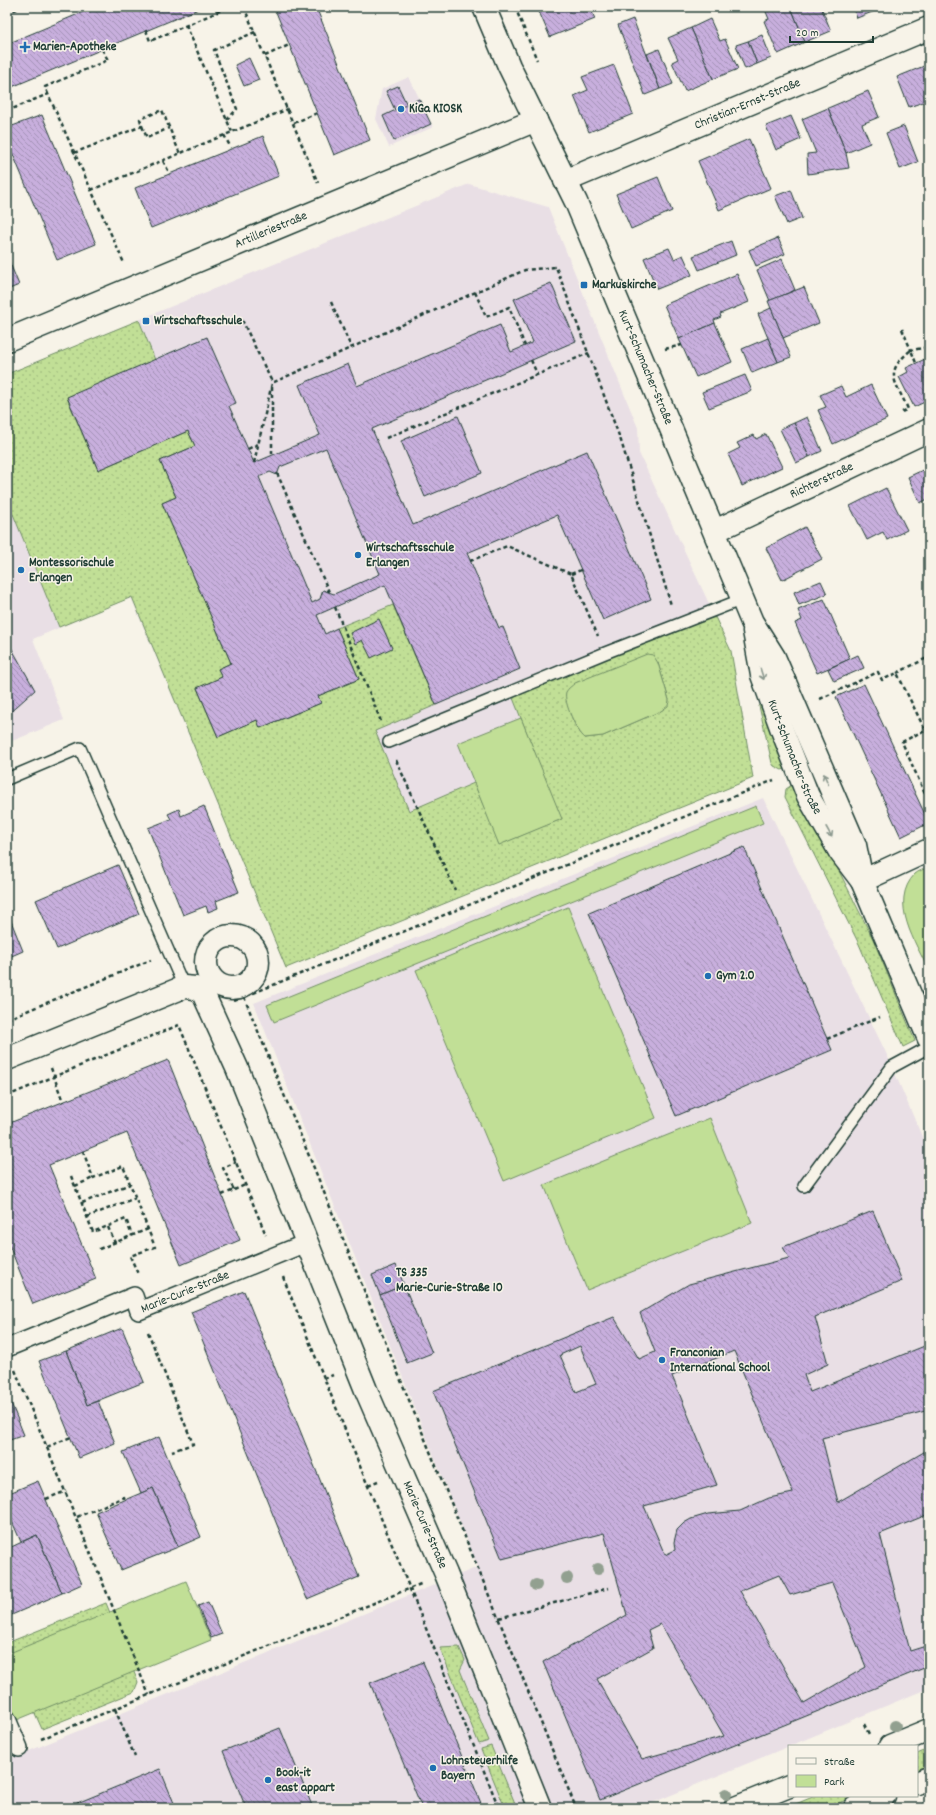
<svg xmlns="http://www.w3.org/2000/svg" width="936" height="1815" viewBox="0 0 936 1815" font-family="Dekko,sans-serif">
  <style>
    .built { fill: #e9dfe5 }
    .grass { fill: url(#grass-dots); stroke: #708e65; fill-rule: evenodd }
    .park { fill: #c1df96; stroke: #708e65 }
    .building { fill: url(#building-back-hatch); stroke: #1f3d34; fill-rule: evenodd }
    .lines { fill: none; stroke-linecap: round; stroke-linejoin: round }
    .service-casing { stroke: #1f3d34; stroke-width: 14 }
    .pedestrian-casing { stroke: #1f3d34; stroke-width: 20 }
    .minor-casing { stroke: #1f3d34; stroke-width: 25 }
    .tertiary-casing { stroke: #1f3d34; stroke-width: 25 }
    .secondary-casing { stroke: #1f3d34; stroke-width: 25 }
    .path { stroke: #1f3d34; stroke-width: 2.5; stroke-dasharray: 4 3; stroke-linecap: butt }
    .service { stroke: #f7f3e8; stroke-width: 11 }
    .pedestrian { stroke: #f7f3e8; stroke-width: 17 }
    .minor { stroke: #f7f3e8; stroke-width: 22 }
    .tertiary { stroke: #f7f3e8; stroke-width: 22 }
    .secondary { stroke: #f7f3e8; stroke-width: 22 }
    .tree { fill: #92a090 }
    .oneway { stroke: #8b988e }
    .poi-dot { fill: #1f6fb2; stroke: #f7f3e8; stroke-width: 1.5 }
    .labels { text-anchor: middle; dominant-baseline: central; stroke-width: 3; stroke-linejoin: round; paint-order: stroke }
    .poi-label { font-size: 13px; font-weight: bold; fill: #1f3d34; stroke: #f7f3e8; text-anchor: start }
    .street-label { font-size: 13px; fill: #1f3d34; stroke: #f7f3e8 }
  </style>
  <defs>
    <pattern id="grass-dots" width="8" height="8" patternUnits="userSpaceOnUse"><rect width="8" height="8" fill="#c1df96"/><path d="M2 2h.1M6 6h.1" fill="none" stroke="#a5c082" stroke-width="1.8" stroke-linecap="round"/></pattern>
    <pattern id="building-back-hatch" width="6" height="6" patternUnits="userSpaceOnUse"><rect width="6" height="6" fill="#c8afdd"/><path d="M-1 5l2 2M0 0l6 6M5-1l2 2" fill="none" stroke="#a290b4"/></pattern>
  </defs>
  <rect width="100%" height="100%" fill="#f7f3e8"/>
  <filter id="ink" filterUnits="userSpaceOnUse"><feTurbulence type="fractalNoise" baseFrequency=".025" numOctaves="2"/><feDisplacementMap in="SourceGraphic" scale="8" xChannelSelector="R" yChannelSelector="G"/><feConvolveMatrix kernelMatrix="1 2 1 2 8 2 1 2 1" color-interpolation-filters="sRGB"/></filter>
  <g filter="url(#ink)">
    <!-- built -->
    <g class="built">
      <path d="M409,77L433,127L389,147L376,119L382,89Z"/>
      <path d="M469,184L548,207L638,428L639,453L731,651L286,968L131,597L33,639L64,720L7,743V374Z"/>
      <path d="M763,798L887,1055L929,1153V1688L640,1808H7V1760L478,1567L254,1003Z"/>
    </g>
    <!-- grass -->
    <g class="grass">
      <path d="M139,320L155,360L67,398L98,470L188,431L195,446L160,461L176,497L162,503L231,663L218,669L222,677L197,688L218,737L257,720L261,728L321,703L318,696L359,679L337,628L393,605L436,705L375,731L409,811L474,783L500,844L561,819L513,698L650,638L715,617L731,651L753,778L286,968L132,597L59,627L13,514L7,511V374ZM658,663L669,700L661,711L603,736L585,738C574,729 568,709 566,695Z"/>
      <path d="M763,704L787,768L782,770L774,766L772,763L759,706Z"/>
      <path d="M795,783L873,939L915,1041L903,1047L859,944L785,797L786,789Z"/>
      <path d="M106,1603L138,1682L134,1692L42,1729L33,1709L7,1695V1643Z"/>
      <path d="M459,1647L465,1660L460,1670L489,1741L479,1744L440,1648Z"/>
      <path d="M491,1746L517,1808H505L481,1749Z"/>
      <path d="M929,1749V1766L917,1771V1754Z"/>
      <path d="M815,1796H856L827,1808H786Z"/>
    </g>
    <!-- park -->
    <g class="park">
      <path d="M647,654L653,655L658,663L669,700L668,706L661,711L603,736L585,738C577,732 563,702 566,692C568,688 572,686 575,683Z"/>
      <path d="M521,718L562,819L499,845L458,743Z"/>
      <path d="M756,806L763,823L274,1022L267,1005Z"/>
      <path d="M929,867V971C916,943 888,902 915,874C918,871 925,869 929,867Z"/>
      <path d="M568,907L656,1118L504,1181L416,970Z"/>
      <path d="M710,1118L752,1223L587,1290L544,1185Z"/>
      <path d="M186,1581L211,1640L7,1724V1654Z"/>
    </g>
    <!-- building -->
    <g class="building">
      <path d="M95,7H203L7,89V44Z"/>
      <path d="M274,7H316L370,140L334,155Z"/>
      <path d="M537,7H590L595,19L550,37Z"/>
      <path d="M764,7H791L805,42L778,54L764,21L769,19Z"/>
      <path d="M791,7H821L831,31L805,42Z"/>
      <path d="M853,7H885L857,18Z"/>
      <path d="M633,19L660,89L645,95L618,25Z"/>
      <path d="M710,19L720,41L725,39L738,69L713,79L691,28Z"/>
      <path d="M691,28L713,79L685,91L672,62L678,59L668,38Z"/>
      <path d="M762,35L771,58L757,64L748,41Z"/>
      <path d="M748,41L757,64L745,69L736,45Z"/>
      <path d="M659,49L673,84L660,89L647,54Z"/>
      <path d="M249,58L259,80L244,86L235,65Z"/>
      <path d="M929,64V100L909,107L897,77Z"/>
      <path d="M614,65L633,114L589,132L574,96L588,90L582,77Z"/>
      <path d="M398,86L407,105L395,110L386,91Z"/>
      <path d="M868,91L879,117L862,124L870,143L846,153L828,108Z"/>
      <path d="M419,99L431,124L394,141L383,116Z"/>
      <path d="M828,108L846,153L849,168L808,174L807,154L816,153L802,119Z"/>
      <path d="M42,115L96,244L57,260L7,140V128Z"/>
      <path d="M791,116L801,139L776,150L766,126Z"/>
      <path d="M904,126L918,162L900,169L886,133Z"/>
      <path d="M263,136L279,176L151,228L135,188Z"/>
      <path d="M749,139L771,188L719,210L698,161Z"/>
      <path d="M658,177L672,211L631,229L616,194Z"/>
      <path d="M791,190L802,218L787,224L775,196Z"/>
      <path d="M778,238L785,254L756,266L749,250Z"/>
      <path d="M731,241L736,255L699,270L693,256Z"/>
      <path d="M669,248L674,259L683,255L692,275L657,289L644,258Z"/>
      <path d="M7,256L19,285L7,290Z"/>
      <path d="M782,259L795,290L770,301L757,270Z"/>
      <path d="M737,274L749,302L720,314L721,317L714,320L715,323L679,339L664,305Z"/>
      <path d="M551,283L576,341L372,429L413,525L587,451L651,599L603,620L557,515L467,553L499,628L503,627L520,669L436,705L385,585L317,615L325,634L337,628L359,679L318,696L321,703L260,728L257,720L218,737L197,688L222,677L218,669L231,663L162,503L176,497L160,461L195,446L188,431L98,470L67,397L207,337L236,403L229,406L254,463L320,435L299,385L348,364L357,386L500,325L511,352L525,346L533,342L514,299ZM326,448L380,574L334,594L323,590L320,599L312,603L259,477L270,472L277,475L280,467Z"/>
      <path d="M804,287L819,323L783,338L768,301Z"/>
      <path d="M771,308L791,357L778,362L758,314Z"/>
      <path d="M715,323L732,362L696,377L679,339Z"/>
      <path d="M768,338L778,362L752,373L742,349Z"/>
      <path d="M925,359L929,363V400L914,407L899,377L908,372L906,368Z"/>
      <path d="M745,375L752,391L709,408L702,392Z"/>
      <path d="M871,385L887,419L833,444L818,410L826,407L820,395L841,386L846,397Z"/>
      <path d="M458,416L482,473L425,497L401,441Z"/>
      <path d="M807,417L822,451L809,457L794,423Z"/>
      <path d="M794,423L809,457L796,463L780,429Z"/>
      <path d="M766,434L782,467L742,486L728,454L740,448L737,443L754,435L756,439Z"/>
      <path d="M929,467V502L928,499L920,503L908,477Z"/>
      <path d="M886,488L907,530L887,540L883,532L867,540L850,506Z"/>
      <path d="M805,527L822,559L782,580L766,548Z"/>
      <path d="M821,581L827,594L799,605L794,592Z"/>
      <path d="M824,599L850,659L817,673L795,623L802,620L798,610Z"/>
      <path d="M379,619L392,648L371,658L362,640L355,644L350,633Z"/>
      <path d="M7,640L35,690L7,715Z"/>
      <path d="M858,655L864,668L834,681L828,669Z"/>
      <path d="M864,684L929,823L901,837L836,697Z"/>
      <path d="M204,806L239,892L216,901L218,908L208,912L206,906L183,915L148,828L171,819L168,814L179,809L181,816Z"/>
      <path d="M744,847L832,1050L676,1116L589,913Z"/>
      <path d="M118,865L139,914L57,949L36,900Z"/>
      <path d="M7,911L23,951L7,958Z"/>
      <path d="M168,1060L240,1240L181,1265L127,1133L49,1165L96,1279L33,1304L7,1240V1124Z"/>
      <path d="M873,1211L902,1281L815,1317L828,1364L804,1375L810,1392L927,1345L929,1349V1410L822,1438L838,1502L929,1449V1514L880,1534L910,1651L929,1645V1666L600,1800L543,1662L627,1615L604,1533L502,1559L433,1391L614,1317L639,1359L655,1352L640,1313L689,1284L789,1258L783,1247ZM580,1346L596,1384L576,1392L560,1355ZM734,1351L793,1493L769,1498L740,1511L708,1514L691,1519L684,1523L677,1530L674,1542L675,1550L665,1555L644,1506L717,1485L672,1376ZM779,1575L790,1595L832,1583L866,1667L804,1703L740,1591ZM660,1624L724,1736L642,1759L597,1679L653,1648L648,1630Z"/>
      <path d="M396,1265L404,1285L380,1295L372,1275Z"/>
      <path d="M404,1285L432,1353L407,1363L380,1295Z"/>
      <path d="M244,1291L359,1577L307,1599L191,1312Z"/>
      <path d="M122,1328L144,1382L87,1405L66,1351Z"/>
      <path d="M66,1351L87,1405L98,1401L115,1443L79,1458L39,1361Z"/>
      <path d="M7,1393L24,1435L7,1441Z"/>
      <path d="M159,1437L201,1537L178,1547L153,1488L141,1493L123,1452Z"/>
      <path d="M38,1481L82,1584L62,1593L37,1535L21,1542L7,1510V1494Z"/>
      <path d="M153,1488L178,1547L121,1570L96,1512Z"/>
      <path d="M37,1535L62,1593L7,1617V1549Z"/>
      <path d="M208,1602L222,1634L211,1638L198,1606Z"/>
      <path d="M423,1662L476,1791L483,1808H422L370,1683Z"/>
      <path d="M280,1728L313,1808H246L223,1751Z"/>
      <path d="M160,1769L176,1808H65Z"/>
    </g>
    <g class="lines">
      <defs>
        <g id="service">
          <path d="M389,742L605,653L743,599"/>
          <path d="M7,779L80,748L184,987"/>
          <path d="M804,1186L892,1067L929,1047"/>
        </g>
        <g id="pedestrian">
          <path id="s1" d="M7,1348L134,1296L139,1311L306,1243"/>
          <path d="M7,1719L19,1748"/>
        </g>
        <g id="minor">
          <path id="s2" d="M565,181L929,28"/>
          <path id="s3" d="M7,340L536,120"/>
          <path id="s4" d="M715,531L929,430"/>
          <path d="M862,881L929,850"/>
          <circle cx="232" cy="962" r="26"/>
          <path id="s5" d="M7,1059L184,987L196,988L203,993L237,1068L366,1390L446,1574L540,1808"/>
        </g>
        <g id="tertiary">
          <path d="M890,1746L929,1730"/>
          <path d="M917,1783L929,1778"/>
          <path d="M735,1808L789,1786"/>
          <path d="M855,1808L884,1796"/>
        </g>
        <g id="secondary">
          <path id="s6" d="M484,7L509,66L576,202L752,622L774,657L855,845L862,881"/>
          <path id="s7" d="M754,631L762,675L782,730L808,796L840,852L862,881L929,1039"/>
        </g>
      </defs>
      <!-- service casing -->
      <use href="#service" class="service-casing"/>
      <!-- pedestrian casing -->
      <use href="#pedestrian" class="pedestrian-casing"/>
      <!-- minor casing -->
      <use href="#minor" class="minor-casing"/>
      <!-- tertiary casing -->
      <use href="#tertiary" class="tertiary-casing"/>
      <!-- secondary casing -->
      <use href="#secondary" class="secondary-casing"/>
      <!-- path -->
      <g class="path">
        <path d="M244,7L318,183"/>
        <path d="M515,7L537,60"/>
        <path d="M7,13L22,7"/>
        <path d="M186,25L232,132"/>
        <path d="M146,30L150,41L229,7"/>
        <path d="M265,56L289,45"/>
        <path d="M48,94L45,87L108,60L102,49"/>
        <path d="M7,111L48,94L124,263"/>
        <path d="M227,120L237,109L214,50L255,32"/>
        <path d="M294,123L317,113"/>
        <path d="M142,126L147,138L169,128"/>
        <path d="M224,135L231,148"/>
        <path d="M74,153L142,126L140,119L162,110L180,154"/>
        <path d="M163,161L170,174"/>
        <path d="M91,190L288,109"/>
        <path d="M475,292L486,317L509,307L525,346"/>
        <path d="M331,302L351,347"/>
        <path d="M242,320L272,382"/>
        <path d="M902,329L911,350L929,347"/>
        <path d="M665,349L682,345"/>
        <path d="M531,360L537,374"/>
        <path d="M272,387V455"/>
        <path d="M902,412L908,409C895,380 883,373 911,350L916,363"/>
        <path d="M386,438L589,353"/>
        <path d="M248,449L258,444"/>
        <path d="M254,463L272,383L525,270L556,267L621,441L671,605"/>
        <path d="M277,473L329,592"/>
        <path d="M470,561L507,546L571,574L598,636"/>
        <path d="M571,574L581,570"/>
        <path d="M335,607L382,724"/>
        <path d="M897,673L929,657"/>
        <path d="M820,699L878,672L882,680L897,673L925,730L902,742L929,803"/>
        <path d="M925,730L929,728"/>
        <path d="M396,760L455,890"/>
        <path d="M244,997L576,1808"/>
        <path d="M234,1001L774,780"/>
        <path d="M7,1019L151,960"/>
        <path d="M827,1039L880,1017"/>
        <path d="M51,1068L63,1102"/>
        <path d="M7,1096L179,1025L266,1235"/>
        <path d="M83,1151L93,1178L123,1166L155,1247L130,1256L138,1274"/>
        <path d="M71,1176L93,1232L126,1219L132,1236"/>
        <path d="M75,1186L93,1178"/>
        <path d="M234,1190L245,1185"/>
        <path d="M222,1195L234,1190L223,1168L236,1162"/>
        <path d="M82,1203L130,1184"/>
        <path d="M87,1217L135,1198"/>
        <path d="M108,1227L115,1243"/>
        <path d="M99,1249L148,1229"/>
        <path d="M283,1277L499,1808"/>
        <path d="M148,1332L193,1444L172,1451"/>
        <path d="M15,1370L149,1695"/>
        <path d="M324,1379L333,1375"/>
        <path d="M47,1447L71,1437"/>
        <path d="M368,1485L378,1481"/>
        <path d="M46,1499L66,1491"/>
        <path d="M77,1517L124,1497L125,1500"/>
        <path d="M499,1618L609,1588"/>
        <path d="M115,1709L135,1757"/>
        <path d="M864,1724L869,1734"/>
        <path d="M41,1739L423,1583"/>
      </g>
      <!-- service -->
      <use href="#service" class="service"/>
      <!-- pedestrian -->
      <use href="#pedestrian" class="pedestrian"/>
      <!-- minor -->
      <use href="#minor" class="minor"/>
      <!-- tertiary -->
      <use href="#tertiary" class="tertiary"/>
      <!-- secondary -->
      <use href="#secondary" class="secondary"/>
    </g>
    <!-- trees -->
    <g class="tree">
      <circle cx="598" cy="1569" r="6"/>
      <circle cx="567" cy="1578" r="6"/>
      <circle cx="536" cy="1585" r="6"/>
      <circle cx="895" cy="1726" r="6"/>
      <circle cx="726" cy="1794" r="6"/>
    </g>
    <!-- one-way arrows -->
    <defs><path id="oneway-shaft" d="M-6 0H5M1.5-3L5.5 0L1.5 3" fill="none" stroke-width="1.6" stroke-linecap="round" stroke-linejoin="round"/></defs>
    <g class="oneway">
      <use href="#oneway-shaft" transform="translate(762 674) rotate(72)"/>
      <use href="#oneway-shaft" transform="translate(826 779) rotate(-113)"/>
      <use href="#oneway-shaft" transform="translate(829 832) rotate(61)"/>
    </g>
  </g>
  <!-- markers -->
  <g class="poi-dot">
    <path d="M23 41h4v4h4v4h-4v4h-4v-4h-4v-4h4z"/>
    <circle cx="401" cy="109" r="4"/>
    <rect x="580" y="281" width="8" height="8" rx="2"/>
    <rect x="142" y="317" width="8" height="8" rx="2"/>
    <circle cx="358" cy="555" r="4"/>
    <circle cx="21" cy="570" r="4"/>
    <circle cx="708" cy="976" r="4"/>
    <circle cx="388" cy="1280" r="4"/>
    <circle cx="662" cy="1360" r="4"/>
    <circle cx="433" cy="1768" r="4"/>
    <circle cx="268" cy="1780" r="4"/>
  </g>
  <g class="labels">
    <!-- poi labels -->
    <g class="poi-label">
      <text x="33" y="47">Marien-Apotheke</text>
      <text x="409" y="109">KiGa KIOSK</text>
      <text x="592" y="285">Markuskirche</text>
      <text x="154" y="321">Wirtschaftsschule</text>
      <text x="366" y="548">Wirtschaftsschule<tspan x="366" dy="15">Erlangen</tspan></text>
      <text x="29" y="563">Montessorischule<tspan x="29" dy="15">Erlangen</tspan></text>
      <text x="716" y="976">Gym 2.0</text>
      <text x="396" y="1273">TS 335<tspan x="396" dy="15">Marie-Curie-Straße 10</tspan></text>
      <text x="670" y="1353">Franconian<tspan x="670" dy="15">International School</tspan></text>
      <text x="441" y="1761">Lohnsteuerhilfe<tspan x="441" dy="15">Bayern</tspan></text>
      <text x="276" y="1773">Book-it<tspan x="276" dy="15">east appart</tspan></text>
    </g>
    <!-- street labels -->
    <g class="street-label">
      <text stroke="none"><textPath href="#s2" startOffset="198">Christian-Ernst-Straße</textPath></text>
      <text stroke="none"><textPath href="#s3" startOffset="286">Artilleriestraße</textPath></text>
      <text stroke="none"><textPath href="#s6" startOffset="395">Kurt-Schumacher-Straße</textPath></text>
      <text stroke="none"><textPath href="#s4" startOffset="118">Richterstraße</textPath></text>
      <text stroke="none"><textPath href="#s7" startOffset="133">Kurt-Schumacher-Straße</textPath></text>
      <text stroke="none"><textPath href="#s1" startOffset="203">Marie-Curie-Straße</textPath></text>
      <text stroke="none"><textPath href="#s5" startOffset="788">Marie-Curie-Straße</textPath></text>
    </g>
  </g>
  <!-- margin -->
  <rect width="936" height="1815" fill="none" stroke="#f7f3e8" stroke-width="24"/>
  <rect x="12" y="12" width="912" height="1791" fill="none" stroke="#1f3d34" stroke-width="1.5" filter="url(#ink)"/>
  <!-- legend -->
  <rect x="788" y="1745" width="130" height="52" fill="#f7f3e8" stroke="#a1aaa0"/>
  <rect x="796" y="1758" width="20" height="6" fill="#f7f3e8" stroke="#a1aaa0"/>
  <text x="824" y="1765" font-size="12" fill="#1f3d34">Straße</text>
  <rect x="796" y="1775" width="20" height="12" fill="#c1df96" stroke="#a1aaa0"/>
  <text x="824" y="1785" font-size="12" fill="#1f3d34">Park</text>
  <!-- scale -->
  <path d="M790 36v6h83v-6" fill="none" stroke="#1f3d34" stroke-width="2"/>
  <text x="796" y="36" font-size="12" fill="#1f3d34" stroke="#f7f3e8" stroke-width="3" paint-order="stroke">20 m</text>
</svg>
